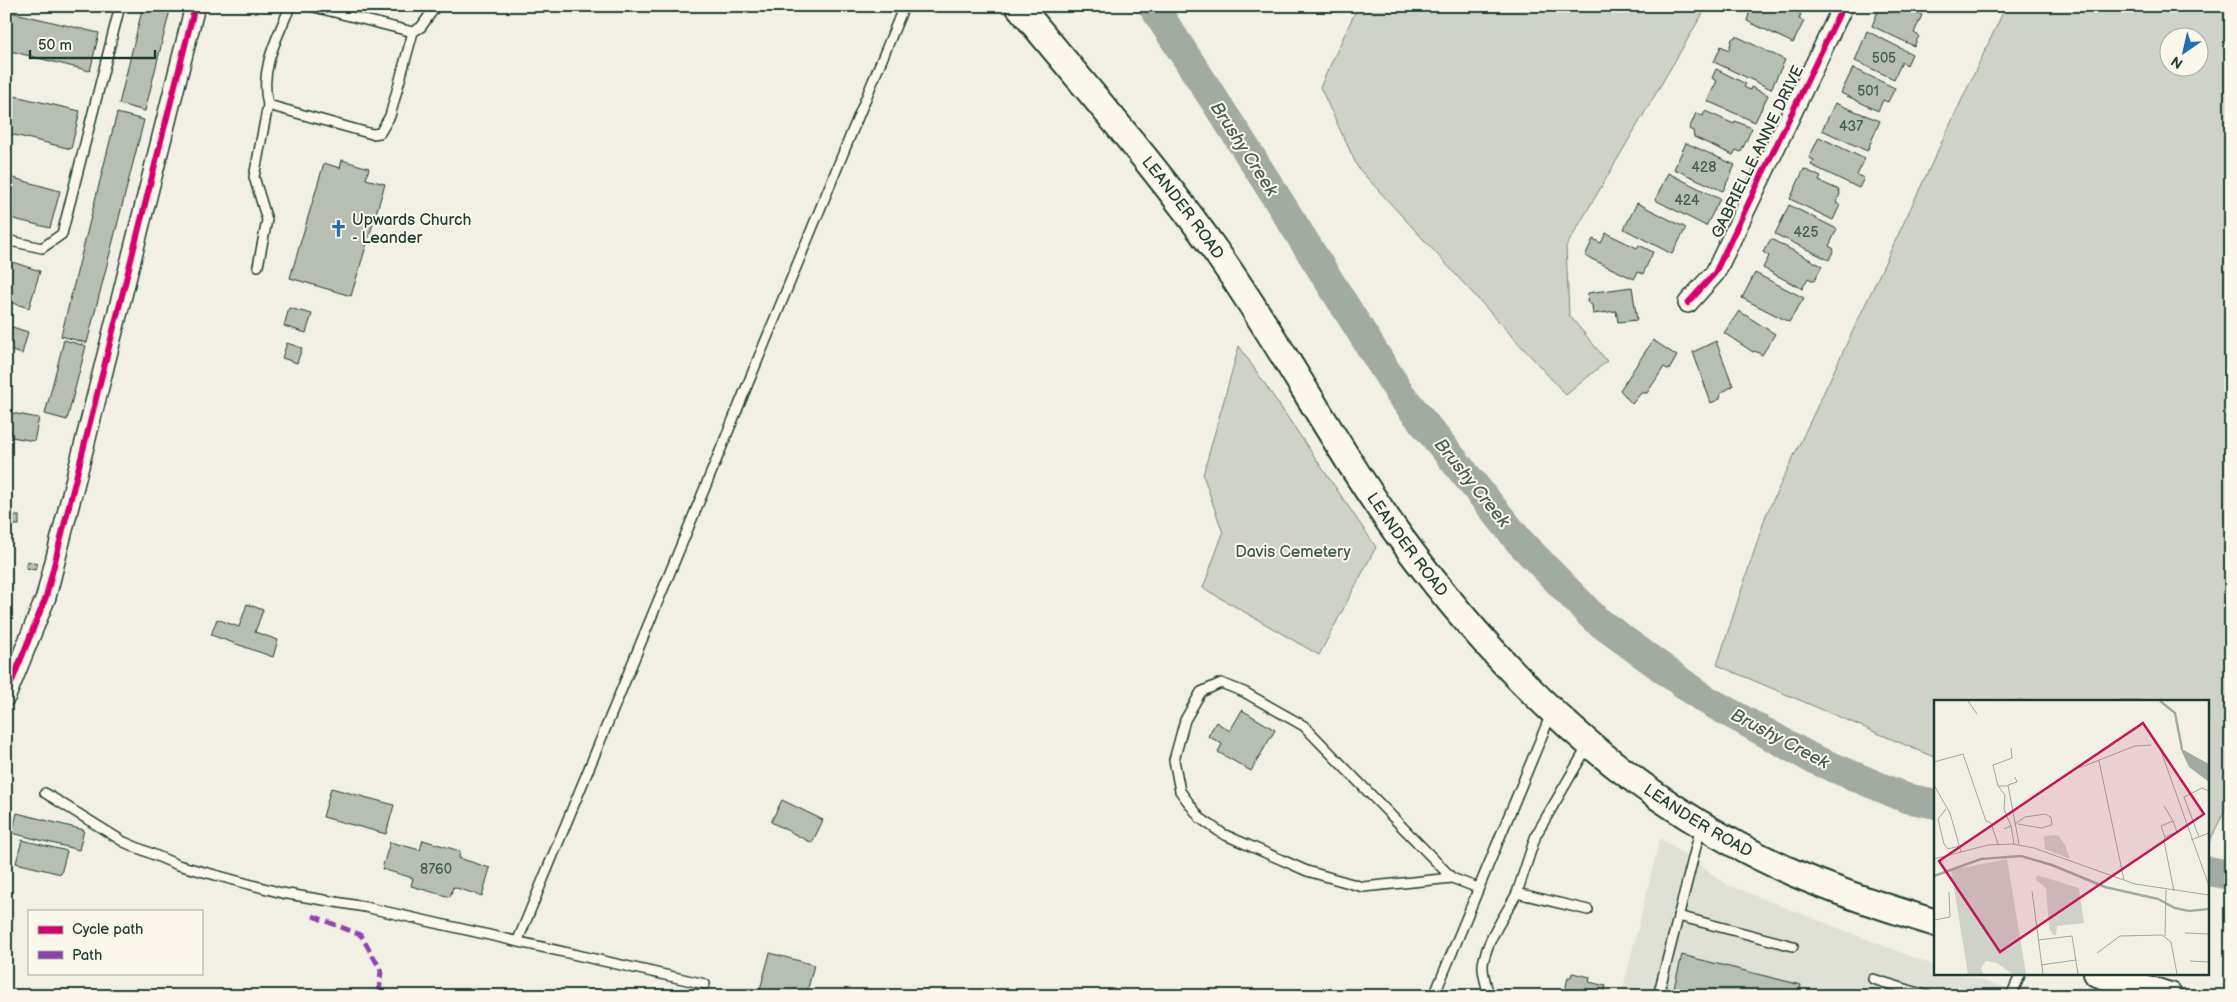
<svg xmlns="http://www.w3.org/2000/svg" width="2237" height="1002" viewBox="0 0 2237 1002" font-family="'Balsamiq Sans',sans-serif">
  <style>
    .built { fill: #e0e1d6 }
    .green { fill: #cfd2c8; stroke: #77887e; fill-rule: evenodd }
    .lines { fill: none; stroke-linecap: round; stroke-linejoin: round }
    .river { stroke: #a2aba1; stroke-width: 30 }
    .building { fill: #b7beb3; stroke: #1f3d34 }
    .lane-casing { stroke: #1f3d34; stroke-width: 12 }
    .street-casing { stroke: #1f3d34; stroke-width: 22 }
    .secondary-casing { stroke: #1f3d34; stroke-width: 30 }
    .lane { stroke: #fbf7ec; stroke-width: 9 }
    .street { stroke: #fbf7ec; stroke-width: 19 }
    .secondary { stroke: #fbf7ec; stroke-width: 26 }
    .quiet { stroke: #8e44ad; stroke-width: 5; stroke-dasharray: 10 5; stroke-linecap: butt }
    .cycleway-casing { stroke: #fbf7ec; stroke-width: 9 }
    .cycleway { stroke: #d6006c; stroke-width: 6 }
    .labels { text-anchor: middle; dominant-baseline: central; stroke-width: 4; stroke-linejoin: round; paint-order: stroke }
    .number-label { font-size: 14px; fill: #455d54 }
    .street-label { font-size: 16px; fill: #1f3d34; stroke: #fbf7ec }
    .poi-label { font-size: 16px; fill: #1f3d34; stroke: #fbf7ec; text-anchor: start }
    .park-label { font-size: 16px; fill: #425b52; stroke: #fbf7ec }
    .water-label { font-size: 18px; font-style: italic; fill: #465e55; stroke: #fbf7ec }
    .inset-river { fill: none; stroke: #a2aba1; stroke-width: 2.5 }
    .inset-road { fill: none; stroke: #9ea89e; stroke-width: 1 }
    .view { fill: #c2185b; fill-opacity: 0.15; stroke: #c2185b; stroke-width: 2.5 }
    .inset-edge { fill: none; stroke: #1f3d34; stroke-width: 2.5 }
  </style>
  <rect width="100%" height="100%" fill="#f2f0e5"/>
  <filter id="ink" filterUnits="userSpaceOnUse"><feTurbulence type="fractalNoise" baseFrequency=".02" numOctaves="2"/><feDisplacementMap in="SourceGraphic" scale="10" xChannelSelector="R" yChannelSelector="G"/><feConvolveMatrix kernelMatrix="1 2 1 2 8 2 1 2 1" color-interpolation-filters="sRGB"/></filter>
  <g filter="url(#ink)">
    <!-- built -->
    <path class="built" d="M1660,838L1728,885L1936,966V973H1959L2032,996H1621Z"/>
    <!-- green -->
    <g class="green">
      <path d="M1358,6H1707L1566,247L1569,315L1607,361L1566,395L1358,168L1320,87Z"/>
      <path d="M2006,6H2231V797L2208,845V701H1936V758L1717,665L1766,515ZM2170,38H2200V68H2170Z"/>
      <path d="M1239,346L1376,547L1319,655L1203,588L1223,533L1203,475Z"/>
    </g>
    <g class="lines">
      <!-- river -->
      <g class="river">
        <path d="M1153,6L1239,138L1401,395L1520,542L1595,619L1703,698L1811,758L1906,798L1936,804"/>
        <path d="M2208,871L2231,875"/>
      </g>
    </g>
    <!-- building -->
    <g class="building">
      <path d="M143,6H171L145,111L119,104Z"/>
      <path d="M1751,6H1785L1801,14L1799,19L1804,21L1793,43L1747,21Z"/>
      <path d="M1880,6H1904L1922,15L1914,33L1919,36L1914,46L1872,26Z"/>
      <path d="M6,11L99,33L90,71L6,50Z"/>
      <path d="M1867,31L1912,54L1907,65L1902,62L1894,79L1855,61Z"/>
      <path d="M1736,36L1785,60L1771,89L1714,62L1721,46L1729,50L1732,39Z"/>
      <path d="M1853,68L1895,88L1888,102L1883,100L1878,111L1841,93Z"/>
      <path d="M1716,69L1746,84L1744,87L1750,90L1751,87L1768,95L1755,122L1707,101L1717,81L1712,78Z"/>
      <path d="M6,94L80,111L71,149L6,133Z"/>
      <path d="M1835,103L1880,121L1867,151L1822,130Z"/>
      <path d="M1705,111L1734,124L1735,121L1752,128L1741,152L1736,150L1733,155L1694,137L1693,131L1689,129L1696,113L1703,116Z"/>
      <path d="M117,113L144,120L87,343L61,336Z"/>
      <path d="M1819,137L1865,159L1857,175L1864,178L1859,188L1811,165L1814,160L1809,158Z"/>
      <path d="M1686,143L1735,165L1723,191L1674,169Z"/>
      <path d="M342,160L369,168L366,179L385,184L351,296L290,278L324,163L340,168Z"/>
      <path d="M1804,169L1821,177L1819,181L1839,190L1840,194L1836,203L1840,205L1833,220L1790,199Z"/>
      <path d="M1668,173L1720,199L1706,226L1655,200Z"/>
      <path d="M6,176L60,191L50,228L6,217Z"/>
      <path d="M1637,203L1686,228L1672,254L1624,229Z"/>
      <path d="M1789,205L1837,229L1829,246L1834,249L1829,260L1775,234Z"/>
      <path d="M1606,233L1637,248L1639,245L1653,252L1643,274L1638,272L1634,279L1585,256L1593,239L1601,243Z"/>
      <path d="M1771,239L1822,266L1814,281L1808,278L1802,289L1763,268L1769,256L1763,252Z"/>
      <path d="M6,260L40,271L29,308L6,301Z"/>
      <path d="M1755,273L1804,298L1789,322L1742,298Z"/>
      <path d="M1632,287L1637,320L1618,322L1616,311L1593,314L1592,305L1587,302L1588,293Z"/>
      <path d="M289,308L312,314L306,333L284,326Z"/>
      <path d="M1739,311L1775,334L1762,355L1755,351L1753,352L1724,333Z"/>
      <path d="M6,325L28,332L22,354L6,349Z"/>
      <path d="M64,340L86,346L67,420L45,414Z"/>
      <path d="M1653,340L1677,356L1669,370L1664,367L1647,393H1641L1632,404L1620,390Z"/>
      <path d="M1716,341L1733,386L1721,393L1720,399L1711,403L1693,352Z"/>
      <path d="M287,343L302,348L297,363L282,358Z"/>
      <path d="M6,412L39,418L34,441L6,436Z"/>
      <rect x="6" y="516" width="13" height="9"/>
      <path d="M28,561L37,564L35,570L26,568Z"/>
      <path d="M247,604L263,610L255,632L278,640L273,657L211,635L217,619L239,627Z"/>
      <path d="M1242,710L1275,730L1251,771L1218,752L1222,744L1208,736L1216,722L1230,731Z"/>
      <path d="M331,788L394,805L386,834L323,817Z"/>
      <path d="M782,800L823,820L812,843L771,822Z"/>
      <path d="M17,813L84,830L79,850L12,833Z"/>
      <path d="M22,840L67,851L61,874L16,863Z"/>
      <path d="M423,840L460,851L459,858L490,868L482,896L453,887L450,897L411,886L413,878L382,869L390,842L420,850Z"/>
      <path d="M770,953L814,965L806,996H770L759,993Z"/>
      <path d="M1682,955L1801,985L1799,993L1795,992L1794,996H1672Z"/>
      <path d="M1572,973L1590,977L1589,982L1606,986L1604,996H1564L1568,977H1571Z"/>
    </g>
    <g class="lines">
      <defs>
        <g id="lane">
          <path d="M292,6L290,7C277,38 259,70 268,105L372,134L380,133L390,116L413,32L421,27L436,6"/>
          <path d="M310,6L413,32"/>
          <path d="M6,240L42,248L62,234L120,6"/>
          <path d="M258,266L267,220L254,177L268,105"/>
          <path d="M45,793L124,842L178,865L282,893L365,907L705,984"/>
          <path d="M1452,878L1304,726L1244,692L1221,683L1201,692L1185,720L1174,760L1180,791L1200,818L1223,834L1307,871L1363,887L1452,878L1478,888"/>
          <path d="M1588,910L1517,893L1536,835L1589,744"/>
          <path d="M1678,916L1793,946"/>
          <path d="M518,940L904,6"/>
          <path d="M1873,979L1928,996"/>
          <path d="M1434,996L1551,714"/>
          <path d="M1489,996C1487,986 1482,974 1483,964C1487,939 1506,914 1517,893"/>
          <path d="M1658,996L1701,827"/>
          <path d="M2011,996L2021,973"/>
        </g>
        <g id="street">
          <path d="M1688,303L1715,273L1843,6"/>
          <path d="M6,696L46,597L195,6"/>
        </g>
        <g id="secondary">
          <path id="s1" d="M1019,6C1086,88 1158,169 1219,256C1283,347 1335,447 1400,537C1503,677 1625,796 1785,869C1834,891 1884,907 1936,923"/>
          <path d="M2097,973L2169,996"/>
        </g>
      </defs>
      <!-- lane casing -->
      <use href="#lane" class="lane-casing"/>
      <!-- street casing -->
      <use href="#street" class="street-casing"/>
      <!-- secondary casing -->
      <use href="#secondary" class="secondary-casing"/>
      <!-- lane -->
      <use href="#lane" class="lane"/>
      <!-- street -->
      <use href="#street" class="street"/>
      <!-- secondary -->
      <use href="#secondary" class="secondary"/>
      <!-- quiet -->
      <path class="quiet" d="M313,916L361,935L381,970L379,996"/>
      <defs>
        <g id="cycleway">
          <path d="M1688,303L1715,273L1843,6"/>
          <path d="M6,696L46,597L195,6"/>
        </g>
      </defs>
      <!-- cycleway casing -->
      <use href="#cycleway" class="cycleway-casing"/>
      <!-- cycleway -->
      <use href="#cycleway" class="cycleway"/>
    </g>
  </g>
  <!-- icons -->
  <defs>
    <symbol id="church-bare" viewBox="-9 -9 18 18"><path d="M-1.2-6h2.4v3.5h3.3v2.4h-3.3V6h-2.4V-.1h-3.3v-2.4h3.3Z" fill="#1f6fb2" stroke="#fbf7ec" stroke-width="2.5" paint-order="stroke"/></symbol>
  </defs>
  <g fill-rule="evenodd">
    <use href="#church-bare" x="326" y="216" width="25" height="25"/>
  </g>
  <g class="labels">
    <!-- number labels -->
    <g class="number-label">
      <text x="1884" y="58">505</text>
      <text x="1868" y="91">501</text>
      <text x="1851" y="126">437</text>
      <text x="1704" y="167">428</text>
      <text x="1687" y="200">424</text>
      <text x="1806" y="232">425</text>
      <text x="436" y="869">8760</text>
    </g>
    <!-- street labels -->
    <g class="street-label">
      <text transform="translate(1758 152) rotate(-64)">GABRIELLE ANNE DRIVE</text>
      <text stroke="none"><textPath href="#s1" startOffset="260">LEANDER ROAD</textPath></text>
      <text stroke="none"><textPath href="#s1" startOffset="665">LEANDER ROAD</textPath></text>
      <text stroke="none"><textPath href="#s1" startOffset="1069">LEANDER ROAD</textPath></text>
    </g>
    <!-- poi labels -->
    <g class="poi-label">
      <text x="352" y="220">Upwards Church<tspan x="352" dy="18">- Leander</tspan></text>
    </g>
    <!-- park labels -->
    <g class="park-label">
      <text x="1293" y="552">Davis Cemetery</text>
    </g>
    <!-- water labels -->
    <g class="water-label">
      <text transform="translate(1244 149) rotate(57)">Brushy Creek</text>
      <text transform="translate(1472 483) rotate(51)">Brushy Creek</text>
      <text transform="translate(1780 739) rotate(28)">Brushy Creek</text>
    </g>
  </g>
  <!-- overview -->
  <g transform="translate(1934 700)">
    <rect width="275" height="275" fill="#f2f0e5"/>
    <path d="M124,135L131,145L136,159L111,149L110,136ZM73,159L92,274H78L63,263L52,261L47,268L49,274H34L17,170ZM103,175L145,188L150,223L123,226L122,235H119L115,228L112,188L102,180Z" fill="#cfd2c8"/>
    <path d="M246,48L275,64V82L255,67Z" fill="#a2aba1"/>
    <path class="inset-river" d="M226,1L241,13L248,49M0,176L47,159L87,156L118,165L171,187L224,199L241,208L255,211L275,209"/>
    <path class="inset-road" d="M34,1L43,14M227,51L275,186M165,61L190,180M0,62L29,54L52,121L57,123L64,144M145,68L201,46L217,45M81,77L83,82L74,85L85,144M0,85L16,113L27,152M64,86L59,65L78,58L77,48M71,95L70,109L77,126M71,95L64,86H74M230,106L239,121M12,109L4,119L10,144L14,149L25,146M81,124L91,117L111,114L117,117L118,125L107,128L84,124M70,129L77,126L80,144M231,137L227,126L239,121L243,132L231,137L230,141L240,191M265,137L250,97L268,88L275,91M257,140L275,133M0,159L54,145L79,144L100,148L201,184L275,195M98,191L109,274M0,220L16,217L15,192M251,233L275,234M231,236L232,190M104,240L138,236L144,274M163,253L186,236L228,235L237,242L243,274M256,261L275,262M107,265L142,260"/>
    <path class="view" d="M209,23L270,114L66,252L5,161Z"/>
    <rect width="275" height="275" class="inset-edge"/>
  </g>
  <!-- margin -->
  <rect width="2237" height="1002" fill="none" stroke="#fbf7ec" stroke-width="25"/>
  <rect x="12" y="12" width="2212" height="977" fill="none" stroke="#1f3d34" stroke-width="2" filter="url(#ink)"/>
  <!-- legend -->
  <rect x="28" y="910" width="175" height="65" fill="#fbf7ec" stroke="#a3ada2"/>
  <rect x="38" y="926" width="25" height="8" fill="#d6006c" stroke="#a3ada2"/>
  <text x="72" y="934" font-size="15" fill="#1f3d34">Cycle path</text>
  <rect x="38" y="951" width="25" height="8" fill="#8e44ad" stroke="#a3ada2"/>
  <text x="72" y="960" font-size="15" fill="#1f3d34">Path</text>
  <!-- north arrow -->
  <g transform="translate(2184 52) rotate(214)"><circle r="24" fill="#fbf7ec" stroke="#a3ada2"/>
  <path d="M0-4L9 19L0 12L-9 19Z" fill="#1f6fb2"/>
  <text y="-8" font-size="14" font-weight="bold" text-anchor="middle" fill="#1f3d34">N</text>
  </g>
  <!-- scale -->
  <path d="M30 50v8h125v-8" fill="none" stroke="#1f3d34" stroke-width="2.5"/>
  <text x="38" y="50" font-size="15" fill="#1f3d34" stroke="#fbf7ec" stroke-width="4" paint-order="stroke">50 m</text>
</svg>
